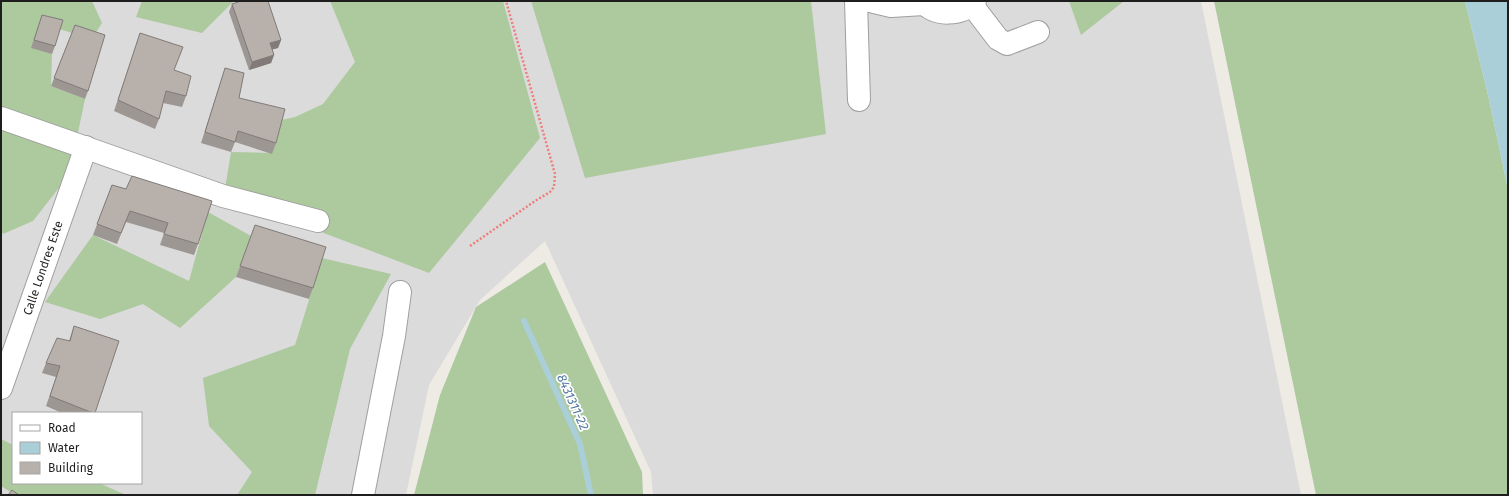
<svg xmlns="http://www.w3.org/2000/svg" width="1509" height="496" viewBox="0 0 1509 496" font-family="'Fira Sans',sans-serif">
  <style>
    .residential { fill: #dcdbdb; fill-rule: evenodd }
    .forest { fill: #adc99e }
    .water { fill: #aacfd8 }
    .lines { fill: none; stroke-linecap: round; stroke-linejoin: round }
    .stream { stroke: #aacfd8; stroke-width: 6 }
    .minor-casing { stroke: #9f9f9f; stroke-width: 24 }
    .path { stroke: #ec7f79; stroke-width: 2.5; stroke-dasharray: 2 2; stroke-linecap: butt }
    .minor { stroke: #fff; stroke-width: 22 }
    .wall { fill: #9d9793 }
    .shaded-wall { fill: #807b78 }
    .building { fill: #b7b0ab; stroke: #807b78 }
    .labels { text-anchor: middle; dominant-baseline: central; stroke-width: 3.5; stroke-linejoin: round; paint-order: stroke }
    .street-label { font-size: 12px; fill: #1e1e1e; stroke: #fff }
    .water-label { font-size: 13px; font-style: italic; fill: #517a9e; stroke: #fff }
  </style>
  <rect width="100%" height="100%" fill="#eeebe5"/>
  <!-- residential -->
  <path class="residential" d="M1,1H1201L1301,495H653L651,472L545,241L480,300L429,385L406,495H1ZM13,413H141V483H13Z"/>
  <!-- forest -->
  <g class="forest">
    <path d="M1,1H92L102,23L92,39L39,23L52,54L51,86L85,99L76,142L1,114Z"/>
    <path d="M142,1H234L202,33L136,17Z"/>
    <path d="M330,1H503L540,138L429,273L224,195L231,152L272,153L281,120L295,117L323,104L355,62Z"/>
    <path d="M531,1H811L826,134L585,178Z"/>
    <path d="M1069,1H1124L1081,35Z"/>
    <path d="M1214,1H1465L1488,95L1508,189V495H1316Z"/>
    <path d="M1,127L74,145L69,175L33,221L3,234L1,231Z"/>
    <path d="M208,212L251,236L236,277L180,328L143,304L100,319L45,302L93,235L189,281Z"/>
    <path d="M322,258L391,274L350,349L315,495H237L252,472L209,426L203,378L295,345Z"/>
    <path d="M545,262L642,472L643,495H414L440,395L476,307Z"/>
    <path d="M1,439L13,445V483H99L126,495H15L1,486Z"/>
  </g>
  <!-- water -->
  <path class="water" d="M1465,1H1508V189L1488,95Z"/>
  <g class="lines">
    <!-- stream -->
    <path class="stream" d="M524,321L580,444L591,495"/>
    <defs>
      <g id="minor">
        <path d="M856,1L859,100"/>
        <path d="M870,1L891,6L924,4"/>
        <path d="M922,1C935,17 962,16 975,1"/>
        <path d="M972,5L998,39L1007,44L1038,32"/>
        <path d="M1,118L223,196L318,221"/>
        <path d="M1,388L86,147"/>
        <path d="M363,495L394,336L400,292"/>
      </g>
    </defs>
    <!-- minor casing -->
    <use href="#minor" class="minor-casing"/>
    <!-- path -->
    <path class="path" d="M470,246L535,201L550,192L554,187L555,174L506,1"/>
    <!-- minor -->
    <use href="#minor" class="minor"/>
  </g>
  <!-- wall -->
  <g class="wall">
    <path d="M232,4L281,40L278,48L272,49L274,55L271,63L249,70L229,12Z"/>
    <path d="M42,15L55,46L52,54L31,48Z"/>
    <path d="M75,25L88,91L85,99L51,86Z"/>
    <path d="M140,33L174,70L186,96L182,107L163,103L159,119L155,129L114,111Z"/>
    <path d="M225,68L239,98L276,143L272,154L235,142L231,152L201,143Z"/>
    <path d="M112,185L126,189L198,244L194,255L160,245L164,233L126,222L117,244L93,235Z"/>
    <path d="M255,225L313,288L309,299L236,277Z"/>
    <path d="M74,326L95,413H62L46,406L56,377L42,373L46,363L69,341Z"/>
  </g>
  <!-- shaded-wall -->
  <g class="shaded-wall">
    <path d="M281,40L278,48L267,51L270,43Z"/>
    <path d="M274,55L271,63L249,70L252,62Z"/>
  </g>
  <!-- building -->
  <g class="building">
    <path d="M241,1H268L281,40L270,43L274,55L252,62L232,4Z"/>
    <path d="M42,15L63,20L55,46L34,40Z"/>
    <path d="M75,25L105,35L88,91L54,78Z"/>
    <path d="M140,33L183,47L174,70L191,76L186,96L166,91L159,119L118,100Z"/>
    <path d="M225,68L244,73L239,98L285,109L276,143L238,131L235,142L205,132Z"/>
    <path d="M132,176L212,201L198,244L164,234L168,223L130,211L121,233L97,224L112,185L126,189Z"/>
    <path d="M255,225L326,247L313,288L240,266Z"/>
    <path d="M74,326L119,341L95,413H93L50,396L60,366L46,363L57,338L70,341Z"/>
    <path d="M12,490L19,495H8Z"/>
  </g>
  <g class="labels">
    <!-- street labels -->
    <g class="street-label">
      <text transform="translate(43 268) rotate(-71)">Calle Londres Este</text>
    </g>
    <!-- water labels -->
    <g class="water-label">
      <text transform="translate(573 402) rotate(66)">8431311-22</text>
    </g>
  </g>
  <!-- border -->
  <rect width="1509" height="496" fill="none" stroke="#1e1e1e" stroke-width="4"/>
  <!-- legend -->
  <rect x="12" y="412" width="130" height="72" fill="#ffffff" stroke="#a5a5a5"/>
  <rect x="20" y="425" width="20" height="6" fill="#ffffff" stroke="#a5a5a5"/>
  <text x="48" y="432" font-size="12" fill="#1e1e1e">Road</text>
  <rect x="20" y="442" width="20" height="12" fill="#aacfd8" stroke="#a5a5a5"/>
  <text x="48" y="452" font-size="12" fill="#1e1e1e">Water</text>
  <rect x="20" y="462" width="20" height="12" fill="#b7b0ab" stroke="#a5a5a5"/>
  <text x="48" y="472" font-size="12" fill="#1e1e1e">Building</text>
</svg>
